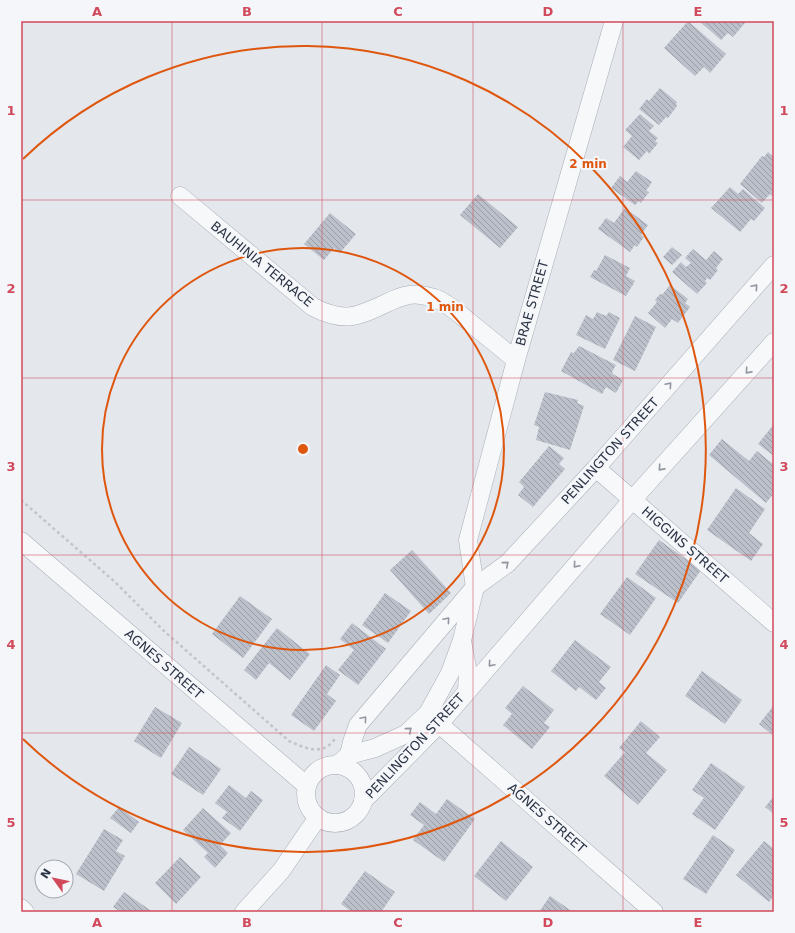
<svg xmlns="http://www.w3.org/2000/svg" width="795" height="933" viewBox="0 0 795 933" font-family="'DejaVu Sans',sans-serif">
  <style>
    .building { fill: url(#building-back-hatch) }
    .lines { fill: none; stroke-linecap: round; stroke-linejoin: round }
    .minor-casing { stroke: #a9aeb7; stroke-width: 19 }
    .path { stroke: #c2c5cb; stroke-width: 2.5; stroke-dasharray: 3 3; stroke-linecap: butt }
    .minor { stroke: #f7f8fa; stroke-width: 18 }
    .oneway { stroke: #9196a0 }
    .grid { fill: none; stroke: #d1495b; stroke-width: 1; stroke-opacity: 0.55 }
    .ring { fill: none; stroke: #df570f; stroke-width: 2 }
    .labels { text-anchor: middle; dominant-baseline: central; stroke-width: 4; stroke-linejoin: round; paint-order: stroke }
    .street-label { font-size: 13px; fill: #2b3445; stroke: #f4f6f9 }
    .centre { fill: #df570f; stroke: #f4f6f9; stroke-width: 2 }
    .ring-label { font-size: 12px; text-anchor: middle; font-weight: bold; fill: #df570f; stroke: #f4f6f9; stroke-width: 4; stroke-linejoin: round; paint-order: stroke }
    .neatline { fill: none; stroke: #d1495b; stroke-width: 1.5 }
    .grid-label { font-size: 13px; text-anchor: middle; font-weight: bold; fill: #d1495b }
  </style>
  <defs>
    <pattern id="building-back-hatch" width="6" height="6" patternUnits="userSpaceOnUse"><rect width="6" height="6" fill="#bbc0ca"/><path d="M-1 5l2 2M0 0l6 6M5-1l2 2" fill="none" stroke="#989da6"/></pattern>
  </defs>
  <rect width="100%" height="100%" fill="#e4e7ec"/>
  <!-- building -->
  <g class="building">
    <path d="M688,21L726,54L710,73L704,67L695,76L664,48Z"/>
    <path d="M699,21H743L745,23L733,37L728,33L721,40Z"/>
    <path d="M660,88L677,102L676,104L677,106L668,118L666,117L659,125L639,109L647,99L649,101Z"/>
    <path d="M640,114L654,126L649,131L658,138L655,141L658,143L649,154L647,151L639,160L623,147L632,136L625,130Z"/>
    <path d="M768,152L774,157V197L770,194L762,203L740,184L762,156L764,157Z"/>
    <path d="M636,171L652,182L646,191L649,192L641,203L639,201L635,205L611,188L620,176L627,182Z"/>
    <path d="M730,187L738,194L743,189L765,208L754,221L751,219L740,232L711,208Z"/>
    <path d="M478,194L518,227L500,248L460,215Z"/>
    <path d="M625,208L648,225L641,235L644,237L637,247L635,245L630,252L598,229L606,218L614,223Z"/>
    <path d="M330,213L356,234L340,253L334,248L324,260L304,244Z"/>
    <path d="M672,247L682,255L672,265L663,257Z"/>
    <path d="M693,249L706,260L714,251L723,259L716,268L718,270L710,280L707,278L705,281L707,283L697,294L672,272L681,262L686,267L691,263L685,258Z"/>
    <path d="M605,255L630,268L626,276L635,281L626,296L590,277L594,270L596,271Z"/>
    <path d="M670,285L688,299L685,303L690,307L678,323L672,319L665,328L648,313L657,302L655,300L660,294L662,295Z"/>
    <path d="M597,312L606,316L609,312L620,318L605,349L576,335L586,315L593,319Z"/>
    <path d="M635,316L656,327L635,371L613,360Z"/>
    <path d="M579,346L616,365L612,372L613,374L623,380L616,393L606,387L602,394L561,371L571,352L574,353Z"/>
    <path d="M545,392L578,400L577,403L584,406L570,450L536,440L539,427L534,425Z"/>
    <path d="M774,424V456L758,444Z"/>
    <path d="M722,439L749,461L757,451L774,465V493L766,503L709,455Z"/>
    <path d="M549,446L564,458L559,464L565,469L533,507L518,495L524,487L519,482Z"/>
    <path d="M736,488L765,509L749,533L763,544L751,561L707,530Z"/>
    <path d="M659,540L701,570L678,603L635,574Z"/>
    <path d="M412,550L451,593L429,614L390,570Z"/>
    <path d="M627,577L656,598L630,635L600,614Z"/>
    <path d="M385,593L411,611L388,643L362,625Z"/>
    <path d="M240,596L272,619L243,658L212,634Z"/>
    <path d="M352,623L386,649L358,685L338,670L354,650L340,639Z"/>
    <path d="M277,628L310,654L290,680L269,663L256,680L244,670Z"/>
    <path d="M575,640L611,667L599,682L606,688L596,700L579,687L576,691L551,671Z"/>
    <path d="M326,665L340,675L327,694L336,701L314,731L291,715Z"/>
    <path d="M702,671L742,700L725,724L685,696Z"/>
    <path d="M523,686L554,710L544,723L550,727L532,749L503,725L512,714L505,708Z"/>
    <path d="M774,705V736L759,724Z"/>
    <path d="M155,707L182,723L161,758L134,741Z"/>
    <path d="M641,721L660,737L646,753L667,770L638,805L604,776L625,752L619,748Z"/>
    <path d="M189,747L221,769L203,795L171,774Z"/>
    <path d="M711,763L745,787L715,830L692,814L704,798L692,790Z"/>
    <path d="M229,785L246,798L251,791L263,800L240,831L222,818L227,812L215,803Z"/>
    <path d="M774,796V814L765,807Z"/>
    <path d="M447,799L475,819L444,862L413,840L424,825L410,815L420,802L436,814Z"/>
    <path d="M119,807L139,822L131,833L110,818Z"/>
    <path d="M203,808L231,833L220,845L228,853L215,868L204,857L208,853L183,830Z"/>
    <path d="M104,829L123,840L116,851L125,856L104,891L76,874Z"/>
    <path d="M713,835L735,850L706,894L683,879Z"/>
    <path d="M501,841L533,867L506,901L474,876Z"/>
    <path d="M764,841L774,849V895L769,902L736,875Z"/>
    <path d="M180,857L201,877L176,904L155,883Z"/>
    <path d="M365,871L395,892L381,912H352L341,904Z"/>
    <path d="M124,892L153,912H121L113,907Z"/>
    <path d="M550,896L573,912H539Z"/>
  </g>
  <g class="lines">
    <defs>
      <g id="minor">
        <path d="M180,196L313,307C346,324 359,316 391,301C400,297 410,293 420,295C429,296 439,299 446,304C454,309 461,315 468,321C484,334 500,347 516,360"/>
        <path d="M596,468L774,623"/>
        <path d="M21,541L307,786"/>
        <path d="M462,641L468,673L467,691"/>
        <path d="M430,716L654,912"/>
        <path d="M349,755L352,742L358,725L475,587L508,563L596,468L774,265"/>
        <path d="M337,765L349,755L375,748L406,734L428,713L450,673L462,640L475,587L468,540L516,360L614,21"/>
        <circle cx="335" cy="794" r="29"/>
        <path d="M363,801L439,724L633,499L774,342"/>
        <path d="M21,908L25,912"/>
        <path d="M244,912L281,871L318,817"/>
      </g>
    </defs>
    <!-- minor casing -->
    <use href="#minor" class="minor-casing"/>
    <!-- path -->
    <path class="path" d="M21,500L115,582L164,631L289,741C301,746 315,754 328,746C330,745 333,741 335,739"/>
    <!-- minor -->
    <use href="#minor" class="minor"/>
  </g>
  <!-- one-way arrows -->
  <defs><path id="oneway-chevron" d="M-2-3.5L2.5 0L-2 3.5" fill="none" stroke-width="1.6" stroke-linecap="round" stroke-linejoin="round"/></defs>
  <g class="oneway">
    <use href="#oneway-chevron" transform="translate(755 287) rotate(-49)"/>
    <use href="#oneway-chevron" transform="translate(748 371) rotate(132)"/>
    <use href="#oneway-chevron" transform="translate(669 385) rotate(-49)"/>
    <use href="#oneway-chevron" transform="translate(661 468) rotate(132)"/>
    <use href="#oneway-chevron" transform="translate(506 564) rotate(-40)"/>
    <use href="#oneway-chevron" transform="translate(576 565) rotate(131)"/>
    <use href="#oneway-chevron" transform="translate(447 620) rotate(-50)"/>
    <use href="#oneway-chevron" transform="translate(491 664) rotate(131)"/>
    <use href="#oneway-chevron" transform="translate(364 719) rotate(-50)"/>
    <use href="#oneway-chevron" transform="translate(409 730) rotate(-40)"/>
  </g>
  <!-- grid -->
  <path class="grid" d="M172,21V912M322,21V912M473,21V912M623,21V912M21,200H774M21,378H774M21,555H774M21,733H774"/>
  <!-- distance rings -->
  <g class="ring">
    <circle cx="303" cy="449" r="201"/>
    <path d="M23 159A403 403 0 1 1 23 739"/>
  </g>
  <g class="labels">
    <!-- street labels -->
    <g class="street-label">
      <text transform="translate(262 264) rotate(39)">BAUHINIA TERRACE</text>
      <text transform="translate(532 303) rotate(-74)">BRAE STREET</text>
      <text transform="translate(610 451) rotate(-48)">PENLINGTON STREET</text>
      <text transform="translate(685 545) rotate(41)">HIGGINS STREET</text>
      <text transform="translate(164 664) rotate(41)">AGNES STREET</text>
      <text transform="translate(415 746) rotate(-47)">PENLINGTON STREET</text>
      <text transform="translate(547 818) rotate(41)">AGNES STREET</text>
    </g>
  </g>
  <circle cx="303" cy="449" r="6" class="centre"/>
  <g class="ring-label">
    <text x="588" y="168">2 min</text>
    <text x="445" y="311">1 min</text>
  </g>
  <!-- border -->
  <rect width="795" height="933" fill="none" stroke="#f4f6f9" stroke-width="44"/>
  <!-- north arrow -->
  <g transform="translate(54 879) rotate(303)"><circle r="19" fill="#f4f6f9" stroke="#a4a8b1"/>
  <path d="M0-3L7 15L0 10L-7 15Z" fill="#d1495b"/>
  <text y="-6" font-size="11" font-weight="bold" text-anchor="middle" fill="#2b3445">N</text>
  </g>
  <rect x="22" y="22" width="751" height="889" class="neatline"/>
  <g class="grid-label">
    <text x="97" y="16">A</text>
    <text x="247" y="16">B</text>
    <text x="398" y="16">C</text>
    <text x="548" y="16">D</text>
    <text x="698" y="16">E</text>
    <text x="11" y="115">1</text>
    <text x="784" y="115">1</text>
    <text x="11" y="293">2</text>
    <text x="784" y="293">2</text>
    <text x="11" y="471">3</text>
    <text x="784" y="471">3</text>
    <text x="11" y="649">4</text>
    <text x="784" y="649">4</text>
    <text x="11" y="827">5</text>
    <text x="784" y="827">5</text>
    <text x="97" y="927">A</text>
    <text x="247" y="927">B</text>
    <text x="398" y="927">C</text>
    <text x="548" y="927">D</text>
    <text x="698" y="927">E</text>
  </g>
</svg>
